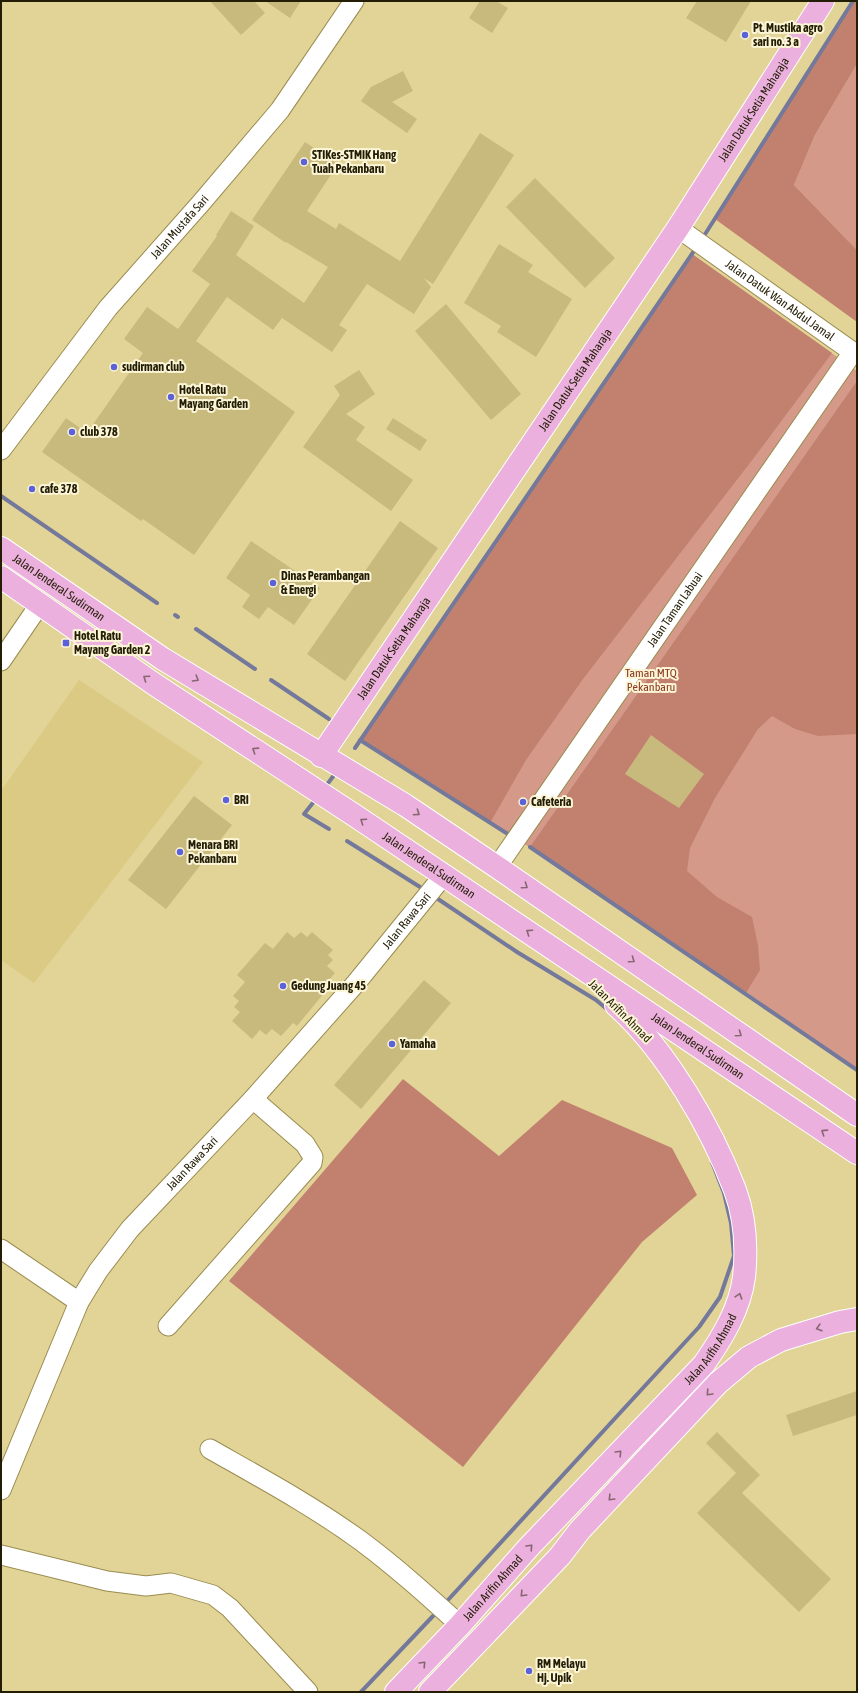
<svg xmlns="http://www.w3.org/2000/svg" width="858" height="1693" viewBox="0 0 858 1693" font-family="'Asap Condensed',sans-serif">
  <style>
    .built { fill: #daca84 }
    .green { fill: #d49988 }
    .forest { fill: #c2816f }
    .lines { fill: none; stroke-linecap: round; stroke-linejoin: round }
    .stream { stroke: #74799c; stroke-width: 4 }
    .building { fill: #c8b97d }
    .minor-casing { stroke: #9a8c51; stroke-width: 21 }
    .major-casing { stroke: #fff; stroke-width: 24 }
    .minor { stroke: #fff; stroke-width: 19 }
    .major { stroke: #ebb0dd; stroke-width: 22 }
    .oneway { stroke: #876671 }
    .poi-dot { fill: #5a61d9; stroke: #fcf5d6; stroke-width: 1.5 }
    .labels { text-anchor: middle; dominant-baseline: central; stroke-width: 4; stroke-linejoin: round; paint-order: stroke }
    .poi-label { font-size: 12px; font-weight: bold; fill: #231d05; stroke: #fcf5d6; text-anchor: start }
    .street-label { font-size: 12px; fill: #231d05; stroke: #fcf5d6 }
    .park-label { font-size: 12px; fill: #883822; stroke: #fcf5d6 }
  </style>
  <rect width="100%" height="100%" fill="#e2d496"/>
  <!-- built -->
  <path class="built" d="M79,680L203,762L34,983L1,960V791Z"/>
  <!-- green -->
  <g class="green">
    <path d="M857,64V250L794,185L815,135Z"/>
    <path d="M692,254L857,371V1070L534,850L360,740Z"/>
  </g>
  <!-- forest -->
  <g class="forest">
    <path d="M853,1H857V64L815,135L794,185L857,250V322L715,219Z"/>
    <path d="M692,254L832,353L753,459L583,679L526,760L490,823L360,740Z"/>
    <path d="M857,381V734L818,736L795,729L772,716L758,729L715,798L690,848L687,871L717,897L752,917L758,945L760,970L746,993L530,847Z"/>
    <path d="M403,1079L499,1156L562,1100L672,1148L697,1195L642,1242L463,1467L229,1281Z"/>
  </g>
  <g class="lines">
    <!-- stream -->
    <g class="stream">
      <path d="M702,239L853,1"/>
      <path d="M1,496L157,603"/>
      <path d="M175,615L178,617"/>
      <path d="M196,629L255,669"/>
      <path d="M271,680L329,719"/>
      <path d="M360,740L511,836"/>
      <path d="M355,748L696,248"/>
      <path d="M326,786L337,771"/>
      <path d="M316,799L304,814L329,829"/>
      <path d="M347,841L420,887"/>
      <path d="M530,847L857,1070"/>
      <path d="M438,899L517,952L596,1000L608,1010"/>
      <path d="M448,1600L699,1327L720,1297L734,1256L731,1223L724,1193L712,1162"/>
      <path d="M361,1692L433,1616"/>
    </g>
  </g>
  <!-- building -->
  <g class="building">
    <path d="M210,1H254L265,13L241,35Z"/>
    <path d="M265,1H301L290,18Z"/>
    <path d="M480,1H496L508,8L492,33L469,18Z"/>
    <path d="M697,1H751L726,42L686,18Z"/>
    <path d="M403,71L413,91L392,102L417,119L407,133L361,101L371,87Z"/>
    <path d="M480,133L514,155L433,284L424,278L431,287L414,314L367,284L339,325L347,330L332,352L282,318L273,330L227,297L196,341L295,412L194,555L143,519L141,521L42,452L66,418L87,433L143,353L124,339L147,307L178,329L210,284L192,271L217,236L216,235L231,211L254,226L236,255L304,303L328,267L286,242V243L252,220L305,142L338,164L307,211L336,229L339,223L400,261Z"/>
    <path d="M535,178L615,258L585,288L506,207Z"/>
    <path d="M499,244L533,265L528,272L572,299L536,357L497,332L501,326L464,303Z"/>
    <path d="M446,304L521,394L491,420L415,331Z"/>
    <path d="M359,370L375,394L346,414L365,427L356,440L413,480L391,511L303,447L340,395L334,386Z"/>
    <path d="M393,418L427,440L420,451L386,429Z"/>
    <path d="M400,521L438,548L345,681L307,654Z"/>
    <path d="M251,541L320,588L294,625L268,607L259,619L242,607L250,595L226,578Z"/>
    <path d="M651,735L704,774L679,808L625,774Z"/>
    <path d="M194,796L232,825L166,909L128,880Z"/>
    <path d="M287,932L294,938L301,932L307,937L312,932L333,950L328,955L333,960L327,966L335,973L320,990L324,993L297,1026L293,1023L281,1036L272,1029L266,1035L260,1030L252,1039L232,1021L240,1012L234,1007L239,1001L233,996L245,982L237,975L265,943L273,949Z"/>
    <path d="M424,980L451,1003L361,1109L334,1085Z"/>
    <path d="M857,1391V1415L793,1436L786,1415Z"/>
    <path d="M717,1432L760,1475L742,1493L831,1579L799,1612L697,1513L736,1473L706,1443Z"/>
  </g>
  <g class="lines">
    <defs>
      <g id="minor">
        <path id="s1" d="M678,228L857,355"/>
        <path id="s2" d="M1,450L108,308L201,203L280,110L354,1"/>
        <path d="M1,661L40,604"/>
        <path id="s3" d="M497,867L853,352"/>
        <path d="M1,1249L79,1302"/>
        <path d="M168,1326L312,1163L313,1157L305,1144L253,1099"/>
        <path d="M210,1449C261,1478 313,1506 361,1541C396,1567 428,1596 460,1625"/>
        <path id="s4" d="M1,1490L79,1302L98,1271L130,1229L253,1099L356,983L444,875"/>
        <path d="M1,1555L107,1581L146,1586L171,1583L213,1595L230,1608L308,1692"/>
      </g>
      <g id="major">
        <path id="s5" d="M1,548L163,659L405,805L497,867L857,1115"/>
        <path id="s6" d="M1,577L154,684L354,815L857,1153"/>
        <path id="s7" d="M321,756L678,228L823,1"/>
        <path id="s8" d="M396,1692L460,1625L528,1548L704,1364C722,1338 740,1309 744,1277C747,1248 745,1217 735,1190C711,1127 666,1050 616,1005"/>
        <path d="M430,1692L560,1556L580,1530L718,1383L749,1357L781,1340L840,1322L857,1319"/>
      </g>
    </defs>
    <!-- minor casing -->
    <use href="#minor" class="minor-casing"/>
    <!-- major casing -->
    <use href="#major" class="major-casing"/>
    <!-- minor -->
    <use href="#minor" class="minor"/>
    <!-- major -->
    <use href="#major" class="major"/>
  </g>
  <!-- one-way arrows -->
  <defs><path id="oneway-chevron" d="M-2-3.5L2.5 0L-2 3.5" fill="none" stroke-width="1.6" stroke-linecap="round" stroke-linejoin="round"/></defs>
  <g class="oneway">
    <use href="#oneway-chevron" transform="translate(146 678) rotate(-145)"/>
    <use href="#oneway-chevron" transform="translate(196 679) rotate(31)"/>
    <use href="#oneway-chevron" transform="translate(255 750) rotate(-147)"/>
    <use href="#oneway-chevron" transform="translate(417 813) rotate(34)"/>
    <use href="#oneway-chevron" transform="translate(363 821) rotate(-146)"/>
    <use href="#oneway-chevron" transform="translate(525 886) rotate(35)"/>
    <use href="#oneway-chevron" transform="translate(529 932) rotate(-146)"/>
    <use href="#oneway-chevron" transform="translate(632 960) rotate(35)"/>
    <use href="#oneway-chevron" transform="translate(739 1034) rotate(35)"/>
    <use href="#oneway-chevron" transform="translate(824 1132) rotate(-147)"/>
    <use href="#oneway-chevron" transform="translate(739 1296) rotate(-72)"/>
    <use href="#oneway-chevron" transform="translate(819 1328) rotate(164)"/>
    <use href="#oneway-chevron" transform="translate(709 1393) rotate(133)"/>
    <use href="#oneway-chevron" transform="translate(619 1453) rotate(-46)"/>
    <use href="#oneway-chevron" transform="translate(611 1498) rotate(134)"/>
    <use href="#oneway-chevron" transform="translate(530 1547) rotate(-47)"/>
    <use href="#oneway-chevron" transform="translate(523 1594) rotate(134)"/>
    <use href="#oneway-chevron" transform="translate(423 1664) rotate(-46)"/>
  </g>
  <!-- markers -->
  <g class="poi-dot">
    <circle cx="745" cy="35" r="4"/>
    <circle cx="304" cy="162" r="4"/>
    <circle cx="114" cy="367" r="4"/>
    <circle cx="171" cy="397" r="4"/>
    <circle cx="72" cy="432" r="4"/>
    <circle cx="32" cy="489" r="4"/>
    <circle cx="273" cy="583" r="4"/>
    <rect x="62" y="639" width="8" height="8" rx="2"/>
    <circle cx="226" cy="800" r="4"/>
    <circle cx="523" cy="802" r="4"/>
    <circle cx="180" cy="852" r="4"/>
    <circle cx="283" cy="986" r="4"/>
    <circle cx="392" cy="1044" r="4"/>
    <circle cx="529" cy="1671" r="4"/>
  </g>
  <g class="labels">
    <!-- poi labels -->
    <g class="poi-label">
      <text x="753" y="28">Pt. Mustika agro<tspan x="753" dy="14">sari no. 3 a</tspan></text>
      <text x="312" y="155">STIKes-STMIK Hang<tspan x="312" dy="14">Tuah Pekanbaru</tspan></text>
      <text x="122" y="367">sudirman club</text>
      <text x="179" y="390">Hotel Ratu<tspan x="179" dy="14">Mayang Garden</tspan></text>
      <text x="80" y="432">club 378</text>
      <text x="40" y="489">cafe 378</text>
      <text x="281" y="576">Dinas Perambangan<tspan x="281" dy="14">&amp; Energi</tspan></text>
      <text x="74" y="636">Hotel Ratu<tspan x="74" dy="14">Mayang Garden 2</tspan></text>
      <text x="234" y="800">BRI</text>
      <text x="531" y="802">Cafeteria</text>
      <text x="188" y="845">Menara BRI<tspan x="188" dy="14">Pekanbaru</tspan></text>
      <text x="291" y="986">Gedung Juang 45</text>
      <text x="400" y="1044">Yamaha</text>
      <text x="537" y="1664">RM Melayu<tspan x="537" dy="14">Hj. Upik</tspan></text>
    </g>
    <!-- street labels -->
    <g class="street-label">
      <text stroke="none"><textPath href="#s7" startOffset="778">Jalan Datuk Setia Maharaja</textPath></text>
      <text stroke="none"><textPath href="#s2" startOffset="286">Jalan Mustafa Sari</textPath></text>
      <text stroke="none"><textPath href="#s1" startOffset="125">Jalan Datuk Wan Abdul Jamal</textPath></text>
      <text stroke="none"><textPath href="#s7" startOffset="454">Jalan Datuk Setia Maharaja</textPath></text>
      <text stroke="none"><textPath href="#s5" startOffset="70">Jalan Jenderal Sudirman</textPath></text>
      <text stroke="none"><textPath href="#s3" startOffset="313">Jalan Taman Labuai</textPath></text>
      <text stroke="none"><textPath href="#s7" startOffset="130">Jalan Datuk Setia Maharaja</textPath></text>
      <text stroke="none"><textPath href="#s6" startOffset="516">Jalan Jenderal Sudirman</textPath></text>
      <text stroke="none"><textPath href="#s4" startOffset="707">Jalan Rawa Sari</textPath></text>
      <text transform="translate(620 1011) rotate(45)">Jalan Arifin Ahmad</text>
      <text stroke="none"><textPath href="#s6" startOffset="840">Jalan Jenderal Sudirman</textPath></text>
      <text stroke="none"><textPath href="#s4" startOffset="383">Jalan Rawa Sari</textPath></text>
      <text stroke="none"><textPath href="#s8" startOffset="466">Jalan Arifin Ahmad</textPath></text>
      <text stroke="none"><textPath href="#s8" startOffset="142">Jalan Arifin Ahmad</textPath></text>
    </g>
    <!-- park labels -->
    <g class="park-label">
      <text x="651" y="673">Taman MTQ<tspan x="651" dy="14">Pekanbaru</tspan></text>
    </g>
  </g>
  <!-- border -->
  <rect width="858" height="1693" fill="none" stroke="#231d05" stroke-width="4"/>
</svg>
